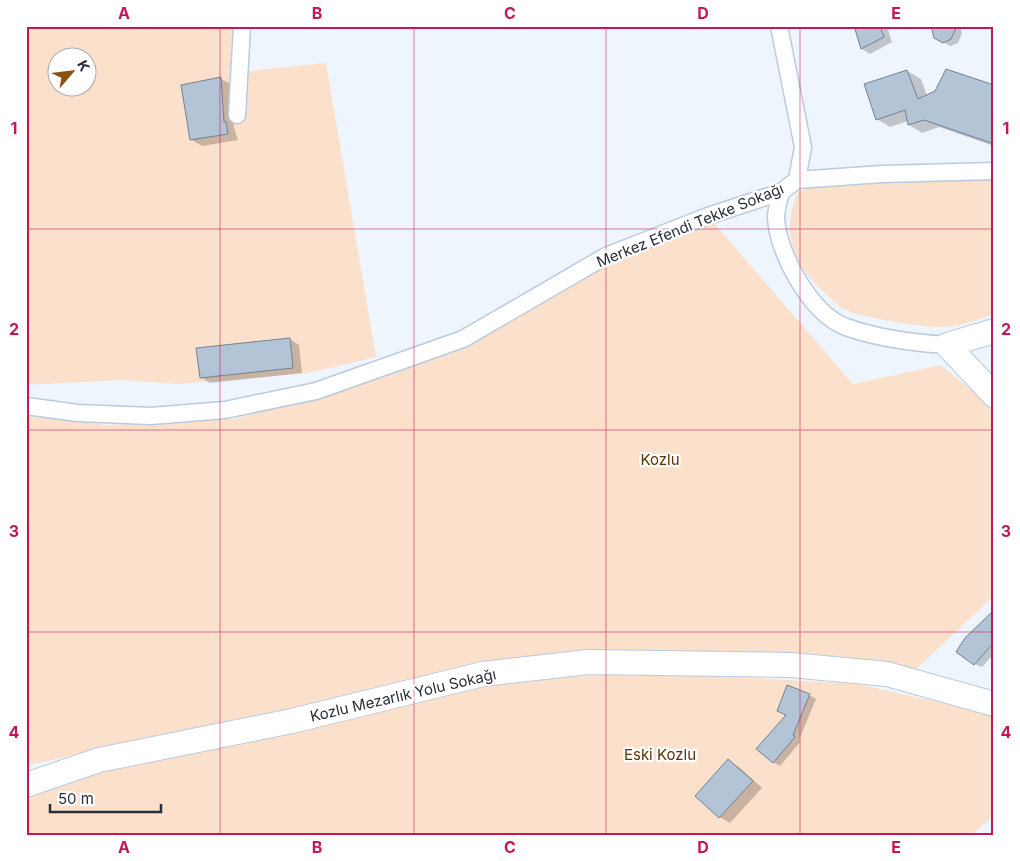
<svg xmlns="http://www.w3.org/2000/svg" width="1020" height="861" viewBox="0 0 1020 861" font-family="Inter,sans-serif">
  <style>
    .green { fill: #fbe0cb; fill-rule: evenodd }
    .shadow { fill: #0003 }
    .building { fill: #b4c4d7; stroke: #728192 }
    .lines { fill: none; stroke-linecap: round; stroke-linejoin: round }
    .street-casing { stroke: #bbcade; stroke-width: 19 }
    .secondary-casing { stroke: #bbcade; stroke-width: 26 }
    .street { stroke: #fff; stroke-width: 16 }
    .secondary { stroke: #fff; stroke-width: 24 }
    .grid { fill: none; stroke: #c2185b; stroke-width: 1; stroke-opacity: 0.55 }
    .labels { text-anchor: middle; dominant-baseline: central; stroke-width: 4.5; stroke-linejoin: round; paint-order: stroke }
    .street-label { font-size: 15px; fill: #292f37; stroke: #fff }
    .park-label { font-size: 15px; fill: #5d3202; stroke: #fff }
    .neatline { fill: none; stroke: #c2185b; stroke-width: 2 }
    .grid-label { font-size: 16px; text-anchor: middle; font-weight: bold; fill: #c2185b }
  </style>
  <rect width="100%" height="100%" fill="#eff5fd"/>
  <!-- green -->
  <g class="green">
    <path d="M26,26H232L230,73L326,63L376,357L309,373L179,384L121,380L26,385ZM58,58H88V88H58Z"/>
    <path d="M994,178V314C979,319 962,326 946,327C925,328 865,318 845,310C838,307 831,298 825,293C793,264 780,232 798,192L814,186Z"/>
    <path d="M713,222L853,384L941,365L981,398L994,412V596L916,669L862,662L579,653L486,662L340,700L98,749L26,766V416L108,425L234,419L323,395L418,364L491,331L605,266Z"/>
    <path d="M650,672L858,684L994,715V816L971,835H26V789L356,717L505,681Z"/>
  </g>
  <!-- shadow -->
  <g class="shadow">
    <path d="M855,26H887L892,42L870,54L862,49Z"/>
    <path d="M933,26H960L962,33L958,43L950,46L935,37Z"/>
    <path d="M907,71L921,79L927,96L994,86V146L939,127L922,133L909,125L908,121L890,127L877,119Z"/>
    <path d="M221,79L231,84L234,128L238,140L202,146L192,140Z"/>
    <path d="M290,339L299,345L302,373L210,383L201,377Z"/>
    <path d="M994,614V654L982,667L975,664Z"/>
    <path d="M809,695L816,699L799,740L801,741L780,766L773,762L787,715Z"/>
    <path d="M729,761L739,767L762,788L730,823L720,817L697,796Z"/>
  </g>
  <!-- building -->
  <g class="building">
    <path d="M854,26H880L884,37L861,49Z"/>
    <path d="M931,26H957L951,39L943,43L934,38Z"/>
    <path d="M946,69L994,85V144L924,120L908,125L905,110L876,120L864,84L907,70L918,99L935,91Z"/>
    <path d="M221,77L224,122H226L228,134L190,140L181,85Z"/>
    <path d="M290,338L293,368L200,378L196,348Z"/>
    <path d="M994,610V642L974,665L956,652L965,638Z"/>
    <path d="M787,685L810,694L793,735L795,737L773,763L756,749L786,715L777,711Z"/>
    <path d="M728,759L753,781L719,818L695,796Z"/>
  </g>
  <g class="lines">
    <defs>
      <g id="street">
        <path d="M779,26L803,147L797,180"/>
        <path d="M237,115L242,26"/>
        <path d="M781,192C779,200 776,210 776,218C778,254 811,314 846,327C877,338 914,343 947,345"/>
        <path d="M26,406L78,413L151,416L225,410L316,391L463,339L606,256L708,216L781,192L797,180L882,174L994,171"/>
      </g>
      <g id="secondary">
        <path d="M994,331L947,345L994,395"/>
        <path d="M26,785L99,760L292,721L483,674L588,662L791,665L887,674L994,704"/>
      </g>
    </defs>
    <!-- street casing -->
    <use href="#street" class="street-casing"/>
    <!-- secondary casing -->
    <use href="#secondary" class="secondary-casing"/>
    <!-- street -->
    <use href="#street" class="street"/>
    <!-- secondary -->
    <use href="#secondary" class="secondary"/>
  </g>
  <!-- grid -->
  <path class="grid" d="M220,26V835M414,26V835M606,26V835M800,26V835M26,229H994M26,430H994M26,632H994"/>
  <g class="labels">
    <!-- street labels -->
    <g class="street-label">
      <text transform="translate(690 225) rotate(-22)">Merkez Efendi Tekke Sokağı</text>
      <text transform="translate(403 695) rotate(-13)">Kozlu Mezarlık Yolu Sokağı</text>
    </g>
    <!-- park labels -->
    <g class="park-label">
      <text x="660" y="459">Kozlu</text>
      <text x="660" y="754">Eski Kozlu</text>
    </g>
  </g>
  <!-- border -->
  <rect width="1020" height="861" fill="none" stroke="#ffffff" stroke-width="55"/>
  <!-- north arrow -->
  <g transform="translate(72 72) rotate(62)"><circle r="24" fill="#ffffff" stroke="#a9acaf"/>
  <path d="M0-4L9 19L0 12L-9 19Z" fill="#8c5010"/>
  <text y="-8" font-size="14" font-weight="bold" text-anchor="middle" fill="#292f37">K</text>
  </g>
  <!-- scale -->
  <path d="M50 804v8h111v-8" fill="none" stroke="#292f37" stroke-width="2.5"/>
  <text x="58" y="804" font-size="15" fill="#292f37" stroke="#ffffff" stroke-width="4" paint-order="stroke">50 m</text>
  <rect x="28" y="28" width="964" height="806" class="neatline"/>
  <g class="grid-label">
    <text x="124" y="19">A</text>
    <text x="317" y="19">B</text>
    <text x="510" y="19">C</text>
    <text x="703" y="19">D</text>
    <text x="896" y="19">E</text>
    <text x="14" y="134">1</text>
    <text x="1006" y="134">1</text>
    <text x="14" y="335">2</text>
    <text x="1006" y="335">2</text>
    <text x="14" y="537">3</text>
    <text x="1006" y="537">3</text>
    <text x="14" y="738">4</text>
    <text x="1006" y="738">4</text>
    <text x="124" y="853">A</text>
    <text x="317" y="853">B</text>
    <text x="510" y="853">C</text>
    <text x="703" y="853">D</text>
    <text x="896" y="853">E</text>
  </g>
</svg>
